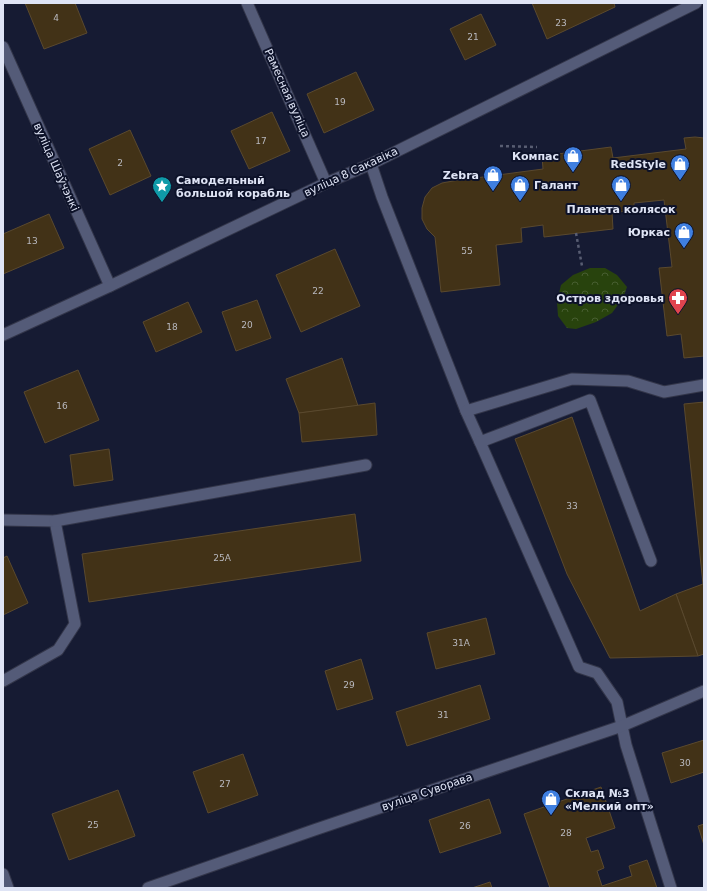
<svg xmlns="http://www.w3.org/2000/svg" width="707" height="891" viewBox="0 0 707 891" font-family="'DejaVu Sans',sans-serif">
  <style>
    .forest { fill: url(#forest-crowns) }
    .building { fill: #423217; stroke: #5a492e }
    .lines { fill: none; stroke-linecap: round; stroke-linejoin: round }
    .service-casing { stroke: #33364a; stroke-width: 13 }
    .minor-casing { stroke: #33364a; stroke-width: 13 }
    .tertiary-casing { stroke: #33364a; stroke-width: 13 }
    .path { stroke: #585d72; stroke-width: 2.5; stroke-dasharray: 3 3; stroke-linecap: butt }
    .service { stroke: #545b78; stroke-width: 11 }
    .minor { stroke: #545b78; stroke-width: 11 }
    .tertiary { stroke: #545b78; stroke-width: 11 }
    .labels { text-anchor: middle; dominant-baseline: central; stroke-width: 4; stroke-linejoin: round; paint-order: stroke }
    .number-label { font-size: 9px; fill: #b8b8be }
    .street-label { font-size: 11px; fill: #dfe4f5; stroke: #0d1229 }
    .poi-label { font-size: 11px; font-weight: bold; fill: #dfe4f5; stroke: #0d1229; text-anchor: end }
  </style>
  <defs>
    <pattern id="forest-crowns" width="20" height="18" patternUnits="userSpaceOnUse"><rect width="20" height="18" fill="#28430d"/><path d="M2 6a3 3 0 1 1 6 0M12 15a3 3 0 1 1 6 0" fill="none" stroke="#475e31"/></pattern>
  </defs>
  <rect width="100%" height="100%" fill="#161b33"/>
  <!-- forest -->
  <path class="forest" d="M590,268H605L617,275L627,287L623,298L612,313L596,322L576,329L567,328L558,316L557,302L561,285L573,275Z"/>
  <!-- building -->
  <g class="building">
    <path d="M25,3H75L87,33L44,49Z"/>
    <path d="M532,3H614L615,7L547,39Z"/>
    <path d="M481,14L496,45L465,60L450,29Z"/>
    <path d="M356,72L374,110L324,133L307,94Z"/>
    <path d="M272,112L290,151L249,169L231,131Z"/>
    <path d="M130,130L151,176L110,195L89,149Z"/>
    <path d="M695,137L704,138V356L684,358L681,334L667,336L659,268L672,267L664,200L634,203V210L612,213L613,229L544,237L543,225L521,228L522,242L496,245L500,285L441,292L435,237L427,229L422,219V208L425,197L432,188L442,183L453,181L543,169L542,156L611,147L613,158L686,149L684,138Z"/>
    <path d="M49,214L64,248L3,274V234Z"/>
    <path d="M335,249L360,306L301,332L276,275Z"/>
    <path d="M257,300L271,338L236,351L222,312Z"/>
    <path d="M188,302L202,332L156,352L143,322Z"/>
    <path d="M342,358L358,406L299,413L286,379Z"/>
    <path d="M78,370L99,420L45,443L24,392Z"/>
    <path d="M704,402V654L698,656L676,594L703,584L684,404Z"/>
    <path d="M375,403L377,435L302,442L299,413Z"/>
    <path d="M572,417L640,611L676,594L698,656L610,658L567,574L515,439Z"/>
    <path d="M109,449L113,480L74,486L70,455Z"/>
    <path d="M355,514L361,561L89,602L82,554Z"/>
    <path d="M7,556L28,603L3,615V558Z"/>
    <path d="M486,618L495,654L436,669L427,633Z"/>
    <path d="M361,659L373,699L337,710L325,671Z"/>
    <path d="M480,685L490,719L407,746L396,712Z"/>
    <path d="M704,740V772L671,783L662,753Z"/>
    <path d="M243,754L258,795L208,813L193,772Z"/>
    <path d="M601,787L615,828L586,838L591,852L598,850L604,868L597,871L602,886L632,876L629,866L647,860L657,888H550L524,814Z"/>
    <path d="M118,790L135,836L69,860L52,814Z"/>
    <path d="M489,799L501,833L440,853L429,820Z"/>
    <path d="M704,824V845L698,826Z"/>
    <path d="M490,882L492,888H472Z"/>
  </g>
  <g class="lines">
    <defs>
      <g id="service">
        <path d="M371,164L382,197L466,411L480,442"/>
        <path d="M466,411L572,379L628,381L664,392L704,385"/>
        <path d="M3,520L55,521L75,624L58,650L3,681"/>
        <path d="M55,521L366,465"/>
        <path d="M651,561L590,400L480,442L579,667L597,673L617,702L626,745L671,888"/>
        <path d="M3,874L8,888"/>
      </g>
      <g id="minor">
        <path d="M247,3L326,183"/>
        <path d="M3,47L110,286"/>
      </g>
      <g id="tertiary">
        <path d="M3,335L110,286L326,183L371,164L696,3"/>
        <path d="M148,888L314,830L622,726L704,691"/>
      </g>
    </defs>
    <!-- service casing -->
    <use href="#service" class="service-casing"/>
    <!-- minor casing -->
    <use href="#minor" class="minor-casing"/>
    <!-- tertiary casing -->
    <use href="#tertiary" class="tertiary-casing"/>
    <!-- path -->
    <g class="path">
      <path d="M500,146L537,147"/>
      <path d="M576,233L582,266"/>
    </g>
    <!-- service -->
    <use href="#service" class="service"/>
    <!-- minor -->
    <use href="#minor" class="minor"/>
    <!-- tertiary -->
    <use href="#tertiary" class="tertiary"/>
  </g>
  <!-- icons -->
  <defs>
    <symbol id="shop-pin" viewBox="-11 -11 22 30"><path d="M0 17L-7.5 6A9.5 9.5 0 1 1 7.5 6Z" fill="#3f7fe0" stroke="#0d1229"/><path d="M-5-2.5h2.3a2.7 3.5 0 0 1 5.4 0H5L5.5 6h-11ZM-1.5-2.5h3a1.5 2.3 0 0 0-3 0Z" fill="#fff"/></symbol>
    <symbol id="sight-pin" viewBox="-11 -11 22 30"><path d="M0 17L-7.5 6A9.5 9.5 0 1 1 7.5 6Z" fill="#0f9aa8" stroke="#0d1229"/><path d="M0-6L1.8-2.2L6-1.7L2.9 1.2L3.7 5.4L0 3.3L-3.7 5.4L-2.9 1.2L-6-1.7L-1.8-2.2Z" fill="#fff"/></symbol>
    <symbol id="pharmacy-pin" viewBox="-11 -11 22 30"><path d="M0 17L-7.5 6A9.5 9.5 0 1 1 7.5 6Z" fill="#e0444e" stroke="#0d1229"/><path d="M-2-6h4v4h4v4h-4v4h-4v-4h-4v-4h4Z" fill="#fff"/></symbol>
  </defs>
  <g fill-rule="evenodd">
    <use href="#shop-pin" x="562" y="145" width="22" height="30"/>
    <use href="#shop-pin" x="669" y="153" width="22" height="30"/>
    <use href="#shop-pin" x="482" y="164" width="22" height="30"/>
    <use href="#shop-pin" x="509" y="174" width="22" height="30"/>
    <use href="#shop-pin" x="610" y="174" width="22" height="30"/>
    <use href="#sight-pin" x="151" y="175" width="22" height="30"/>
    <use href="#shop-pin" x="673" y="221" width="22" height="30"/>
    <use href="#pharmacy-pin" x="667" y="287" width="22" height="30"/>
    <use href="#shop-pin" x="540" y="788" width="22" height="30"/>
  </g>
  <g class="labels">
    <!-- number labels -->
    <g class="number-label">
      <text x="56" y="18">4</text>
      <text x="561" y="23">23</text>
      <text x="473" y="37">21</text>
      <text x="340" y="102">19</text>
      <text x="261" y="141">17</text>
      <text x="120" y="163">2</text>
      <text x="32" y="241">13</text>
      <text x="467" y="251">55</text>
      <text x="318" y="291">22</text>
      <text x="247" y="325">20</text>
      <text x="172" y="327">18</text>
      <text x="62" y="406">16</text>
      <text x="572" y="506">33</text>
      <text x="222" y="558">25А</text>
      <text x="461" y="643">31А</text>
      <text x="349" y="685">29</text>
      <text x="443" y="715">31</text>
      <text x="685" y="763">30</text>
      <text x="225" y="784">27</text>
      <text x="93" y="825">25</text>
      <text x="465" y="826">26</text>
      <text x="566" y="833">28</text>
    </g>
    <!-- street labels -->
    <g class="street-label">
      <text transform="translate(287 93) rotate(66)">Рамесная вуліца</text>
      <text transform="translate(56 167) rotate(66)">вуліца Шаўчэнкі</text>
      <text transform="translate(351 172) rotate(-25)">вуліца 8 Сакавіка</text>
      <text transform="translate(427 792) rotate(-19)">вуліца Суворава</text>
    </g>
    <!-- poi labels -->
    <g class="poi-label">
      <text x="559" y="156">Компас</text>
      <text x="666" y="164">RedStyle</text>
      <text x="479" y="175">Zebra</text>
      <text x="176" y="180" text-anchor="start">Самодельный<tspan x="176" dy="13">большой корабль</tspan></text>
      <text x="534" y="185" text-anchor="start">Галант</text>
      <text x="621" y="209" text-anchor="middle">Планета колясок</text>
      <text x="670" y="232">Юркас</text>
      <text x="664" y="298">Остров здоровья</text>
      <text x="565" y="793" text-anchor="start">Склад №3<tspan x="565" dy="13">«Мелкий опт»</tspan></text>
    </g>
  </g>
  <!-- border -->
  <rect width="707" height="891" fill="none" stroke="#dfe4f5" stroke-width="8"/>
</svg>
